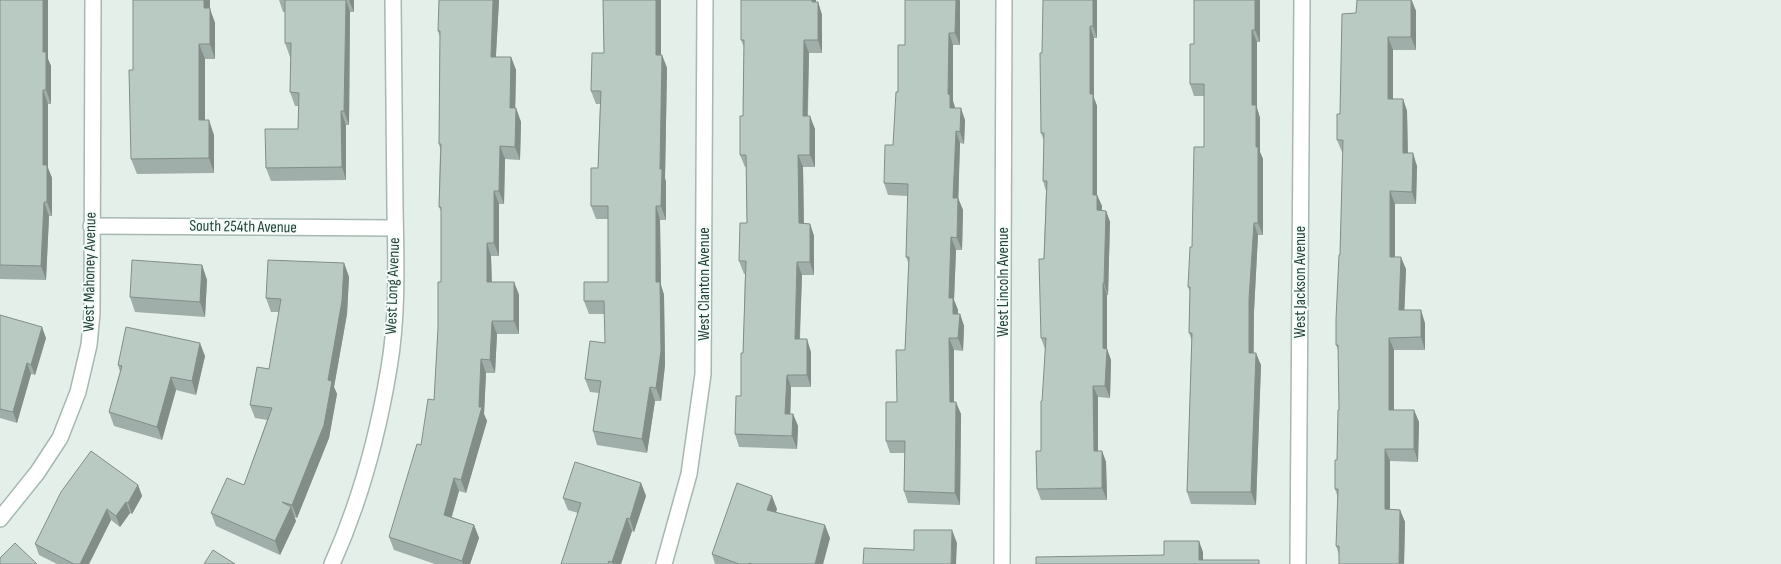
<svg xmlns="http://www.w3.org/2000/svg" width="1781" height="564" viewBox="0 0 1781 564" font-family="'Sofia Sans Condensed',sans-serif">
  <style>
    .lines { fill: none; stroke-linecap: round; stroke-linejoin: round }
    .minor-casing { stroke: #a6b8b1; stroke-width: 18 }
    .minor { stroke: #fff; stroke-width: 15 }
    .wall { fill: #9faea8 }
    .shaded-wall { fill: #828d88 }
    .building { fill: #b9cac3; stroke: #828d88 }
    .labels { text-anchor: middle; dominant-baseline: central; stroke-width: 4; stroke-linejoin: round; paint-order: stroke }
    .street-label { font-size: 16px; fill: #214339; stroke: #f5fbf8 }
  </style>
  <rect width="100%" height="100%" fill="#e4efea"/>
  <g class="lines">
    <defs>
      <g id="minor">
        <path d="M91,226L395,228"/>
        <path d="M0,519L37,473L60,438L78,392L89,345L92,313L93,0"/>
        <path d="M332,564C360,502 378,435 389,368C398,316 396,261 395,209C394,139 394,70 393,0"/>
        <path d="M664,564L689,474L703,374L705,0"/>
        <path d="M1002,564L1004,0"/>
        <path d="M1298,564L1302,0"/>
      </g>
    </defs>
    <!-- minor casing -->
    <use href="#minor" class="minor-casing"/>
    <!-- minor -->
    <use href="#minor" class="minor"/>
  </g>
  <!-- wall -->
  <g class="wall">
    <path d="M0,0L48,59L51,66V104H48V168L52,178V216H49L46,280L0,279Z"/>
    <path d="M279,0H354V12H350L349,125H346V180L271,181L266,168L298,129V106H295L290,92L291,57H290L285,43V12H283Z"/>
    <path d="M439,0H499L496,57H511L516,70L515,108H516L521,122L520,160L505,159L504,204H499V256H491L492,282H514L519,295V334H497L495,373H486L484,414L487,421L466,493L459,491L452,517L474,525L479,538L470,564H435L394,550L389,537L421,445L434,400L441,282V211L439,207L440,148L439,144L440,37L438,31Z"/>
    <path d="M603,0H661V55H662L667,68L665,178L666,182V220H660L661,285L664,295L665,365L661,401H655L647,453L597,445L593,431L599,393L590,392L585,379L605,343V314H589L584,301L608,282V219H596L591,206L598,168L600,104H596L591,91L604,53Z"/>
    <path d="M741,0H816V2H818L822,15V53H809L808,116L815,129V167H803L804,223L810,224L814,236V275H802L800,339L811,352V387H791L790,414H793L798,426L797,449L739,447L735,434L741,396L743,353L745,274H744L739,261L747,223L746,167H745L740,155L743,116L744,47L741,40Z"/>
    <path d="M960,0V45H953V101L955,108L965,120L964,144L960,143L958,198L963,210L962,250H956L954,300L958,310V314H960L964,326L963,351L954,350V402L961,414L960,505L908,503L904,491L905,453H890L886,441L897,402L905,350L909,264L906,257L908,196L888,195L884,183L893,145L898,92Z"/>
    <path d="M1097,0V38H1094V98L1097,106V195L1102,206L1101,211H1106L1110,222L1108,295H1107V349L1111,360L1110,398L1098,397V451H1102L1106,462L1107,500H1041L1037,489L1041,451L1045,349L1041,338L1046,191L1043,181L1044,141L1041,133L1042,53Z"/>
    <path d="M1260,0V42H1257V108L1260,118V152L1263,159V235H1258L1254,311V353L1261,365L1256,505L1191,504L1187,492L1192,341L1189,333L1190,292L1188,287L1204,147V96H1194L1190,84L1194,44Z"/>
    <path d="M1357,0H1412L1416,11V50H1393V99H1403L1407,111L1408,153L1417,166L1416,204H1395V257L1406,269L1404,310L1425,323V350H1394V410H1414L1419,422L1418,462L1390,461V509L1400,510L1405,522L1404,564H1339V554L1336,546L1338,498L1335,489L1337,460L1339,410V352L1336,345L1340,255L1343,152H1342L1337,140L1356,13Z"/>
    <path d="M210,9L215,23V59H205V120L214,135V173L137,174L131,159L133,70Z"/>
    <path d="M344,263L349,277L347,314L334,387L337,394L329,438L297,518L294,517L296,521L280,555L216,526L211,513L244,485L267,420L255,418L250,405L269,369L279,312H271L266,298Z"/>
    <path d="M202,265L207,280L205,317L135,312L130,297Z"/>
    <path d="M0,315L46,338L35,375L31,374L17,423L0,418Z"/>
    <path d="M205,356L196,395L176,390L162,440L114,426L109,412L120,372L118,365Z"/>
    <path d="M641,483L646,496L634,532L632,531L621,564H561L578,513L568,510L563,498Z"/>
    <path d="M138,485L142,496L132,514L130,513L120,527L111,520L89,564H57L39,555L35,544Z"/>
    <path d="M777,509L776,512L830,538L823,564H715L712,554Z"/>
  </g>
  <!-- shaded-wall -->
  <g class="shaded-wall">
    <path d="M43,0H48V59L51,66V104L46,90L43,52Z"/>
    <path d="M204,0H210V9L215,23V59L210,44L204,8Z"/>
    <path d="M346,0L350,12L349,125L344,111Z"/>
    <path d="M349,0H354V12Z"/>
    <path d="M493,0H499L495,70L491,57Z"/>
    <path d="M656,0H661V68L656,55Z"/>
    <path d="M812,0H816V15L812,2Z"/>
    <path d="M956,0H960V45L955,33Z"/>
    <path d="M1093,0H1097V38L1093,26Z"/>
    <path d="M1255,0H1260V42L1255,30Z"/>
    <path d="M1411,0L1416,11V50L1411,37Z"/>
    <path d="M818,2L822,15V53L818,40Z"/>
    <path d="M1090,26L1094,38V98L1097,106V206L1093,195L1090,94Z"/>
    <path d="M1252,30L1257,42V108L1260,118V152L1263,159V235L1258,223L1252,105Z"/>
    <path d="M949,33L953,45V101L955,107L954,120L950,108L948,94Z"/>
    <path d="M1388,37L1393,50V111L1388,99Z"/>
    <path d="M804,40L809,53L807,129L803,116Z"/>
    <path d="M199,44L205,59V135L199,120Z"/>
    <path d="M662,55L667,68L665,178L666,182V220L661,206L660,169Z"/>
    <path d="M511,57L516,70L515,121L510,108Z"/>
    <path d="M43,90L48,104V168L52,178V216L47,202L43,165Z"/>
    <path d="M1403,99L1407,111L1408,166L1403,153Z"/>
    <path d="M516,108L521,122L520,160L515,147Z"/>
    <path d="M961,108L965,120L964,144L960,132Z"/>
    <path d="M341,111L346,125V180L342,167Z"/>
    <path d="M810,116L815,129V167L810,155Z"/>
    <path d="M209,120L214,135V173L209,158Z"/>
    <path d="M956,131L960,143L958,210L953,198Z"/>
    <path d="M500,146L505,159L504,204L499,191Z"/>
    <path d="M1413,153L1417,166L1416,204L1412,192Z"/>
    <path d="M798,155L803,167L804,236L799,223Z"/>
    <path d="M494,191L499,204V256L494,243Z"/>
    <path d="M1390,191L1395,204V269L1390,257Z"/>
    <path d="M1097,195L1102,206L1101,222L1097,210Z"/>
    <path d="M958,198L963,210L962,250L957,238Z"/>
    <path d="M44,202L49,216L46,280L41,266Z"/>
    <path d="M656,206L660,220L661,285L664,295L665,365L661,401L656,388Z"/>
    <path d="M1106,211L1110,222L1108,295L1104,283Z"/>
    <path d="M1254,223L1258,235L1254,311L1253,365L1249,353V299Z"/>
    <path d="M810,224L814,236V275L810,262Z"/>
    <path d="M951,237L956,250L954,300L958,310V326L953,314L949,298Z"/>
    <path d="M487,243L491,256L492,295L487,282Z"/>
    <path d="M1401,257L1406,269L1404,323L1399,310Z"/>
    <path d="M797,262L802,275L799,352L795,339Z"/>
    <path d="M344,263L349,277L347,314L334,387L337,394L329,438L297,518L292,505L328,380Z"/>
    <path d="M202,265L207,280L205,317L200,302Z"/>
    <path d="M514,282L519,295V334L514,321Z"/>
    <path d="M1103,283L1107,295V354V349L1111,360L1110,398L1105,386L1103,348Z"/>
    <path d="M1421,310L1425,323V350L1421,337Z"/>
    <path d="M960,314L964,326L963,351L958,338Z"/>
    <path d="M492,321L497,334L495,373L490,360Z"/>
    <path d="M42,327L46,338L35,375L31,365Z"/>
    <path d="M949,338L954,350V414L950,402Z"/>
    <path d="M1389,338L1394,350V422L1389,410Z"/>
    <path d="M807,339L811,352V387L807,375Z"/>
    <path d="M200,343L205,356L196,395L192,381Z"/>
    <path d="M1256,353L1261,365L1256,505L1251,492Z"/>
    <path d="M481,359L486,373L484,414L487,421L466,493L461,480L479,407Z"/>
    <path d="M27,363L31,374L17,423L13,412Z"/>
    <path d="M787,375L791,387L790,426L785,414Z"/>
    <path d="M171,377L176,390L162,440L157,427Z"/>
    <path d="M1093,386L1098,397V462L1094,451Z"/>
    <path d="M650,387L655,401L647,453L642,439Z"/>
    <path d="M956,402L961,414L960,505L955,493Z"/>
    <path d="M1414,410L1419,422L1418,462L1414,449Z"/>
    <path d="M793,414L798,426L797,449L792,436Z"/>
    <path d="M1385,449L1390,461V522L1385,509Z"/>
    <path d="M1102,451L1106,462L1107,500L1102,488Z"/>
    <path d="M454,478L459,491L448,528L444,515Z"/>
    <path d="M641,483L646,496L634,532L630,519Z"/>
    <path d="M138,485L142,496L132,514L128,503Z"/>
    <path d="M772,496L777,509L772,523L767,510Z"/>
    <path d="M126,502L130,513L120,527L116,516Z"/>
    <path d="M291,507L296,521L280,555L275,541Z"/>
    <path d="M107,509L111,520L89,564H80Z"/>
    <path d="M1400,510L1405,522L1404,564H1399V563Z"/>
    <path d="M627,518L632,531L621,564H613L612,562Z"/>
    <path d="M474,525L479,538L470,564H463L462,561Z"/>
    <path d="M825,525L830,538L823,564H815Z"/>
    <path d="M952,530L957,543L956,564H951Z"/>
    <path d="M1199,541L1203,552V564L1199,560Z"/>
  </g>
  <!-- building -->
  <g class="building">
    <path d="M0,0H43V52H46V90H43V165H47V202H44L41,266L0,265Z"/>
    <path d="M133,0H204V8H210V44H199V120H209V158L131,159L129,70H133Z"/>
    <path d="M285,0H346L344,111H341L342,167L266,168L265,129H298L299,93L290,92L291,43H285Z"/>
    <path d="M439,0H493L491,57H511L510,108H516L515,147L500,146L499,191H494V243H487V282H514V321H492L490,360L481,359L479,407H482L461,480L454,478L444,515L474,525L462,561L389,537L417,444L421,445L428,399L434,400L438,328V282H441V207H439L441,144H439L440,31H438Z"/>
    <path d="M603,0H656V55H662L660,169H662L661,206H656V282H660L661,351L656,388L650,387L642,439L593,431L601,381L585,379L590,341L605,343L604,301H584V282H608V206H591V168H598L601,91H591L592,53H604Z"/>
    <path d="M741,0H812V2H818V40H804L803,116H810V155H798L799,223L810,224V262H797L795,339H807V375H787L785,414H793L792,436L735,434L736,396H741V353H743L746,261H739L740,223H747L746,155H740V116H743L744,40H741Z"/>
    <path d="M905,0H956L955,33H949L948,94L950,95V108H961L960,132L956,131L953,198H958L957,238L951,237L949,298H953V314H960L958,338H949L950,402H956L955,493L904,491L905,441H886V402H897L896,350H905L909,257H906L908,184L884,183L885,145H893L896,92H898V45H905Z"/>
    <path d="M1043,0H1093V26H1090V94H1093V195H1097V210L1106,211L1104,283H1103V348L1107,349L1105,386H1093L1094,451H1102V488L1037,489L1036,451H1041V401H1042L1046,338H1041L1039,259H1044L1047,181H1043L1044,133H1041L1040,53H1042Z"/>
    <path d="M1194,0H1255V30H1252V105H1256V147H1258V223H1254L1249,299V353H1256L1251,492H1187L1192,333H1189L1190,287H1188L1190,247H1192L1194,147H1204V84H1190V44H1194Z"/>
    <path d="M1357,0H1411V37H1388V99H1403V153H1413L1412,192L1390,191V257H1401L1399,310H1421V337L1389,338V410H1414V449H1385V509L1400,510L1399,563H1403V564H1339V546H1336L1338,489H1335V460H1337L1338,410H1339L1338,345H1336V319L1339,255H1340L1343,140H1337V114H1340L1342,14L1356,13Z"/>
    <path d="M132,260L202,265L200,302L130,297Z"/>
    <path d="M268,260L344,263L342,301L328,380L332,381L324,425L292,505L282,502L291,507L275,541L211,513L227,478L244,485L272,408L250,405L257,367L269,369L281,299L266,298Z"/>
    <path d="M0,315L42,327L31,365L27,363L13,412L0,409Z"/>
    <path d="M126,327L200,343L192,381L171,377L157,427L109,412L122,366L118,365Z"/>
    <path d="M91,451L138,485L128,503L126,502L116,516L107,509L80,564H74L35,544L61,492Z"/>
    <path d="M575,462L641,483L630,519L627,518L612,562L609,561L608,564H561L581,503L563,498Z"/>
    <path d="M737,483L772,496L767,510L825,525L815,564H752L749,563L748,564H739L712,554Z"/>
    <path d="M914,530H952L951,564H863L864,548L914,550Z"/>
    <path d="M1164,541H1199V560H1259V564H1036V557L1164,555Z"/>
    <path d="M15,543L37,564H0V558Z"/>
    <path d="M213,550L235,564H204Z"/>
  </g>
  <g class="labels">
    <!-- street labels -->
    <g class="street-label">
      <text transform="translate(243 227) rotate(1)">South 254th Avenue</text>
      <text transform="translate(90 272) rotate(-89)">West Mahoney Avenue</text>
      <text transform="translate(1003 282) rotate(-90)">West Lincoln Avenue</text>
      <text transform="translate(1300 282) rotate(-90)">West Jackson Avenue</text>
      <text transform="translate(704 284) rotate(-90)">West Clanton Avenue</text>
      <text transform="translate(393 286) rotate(-88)">West Long Avenue</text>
    </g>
  </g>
</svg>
